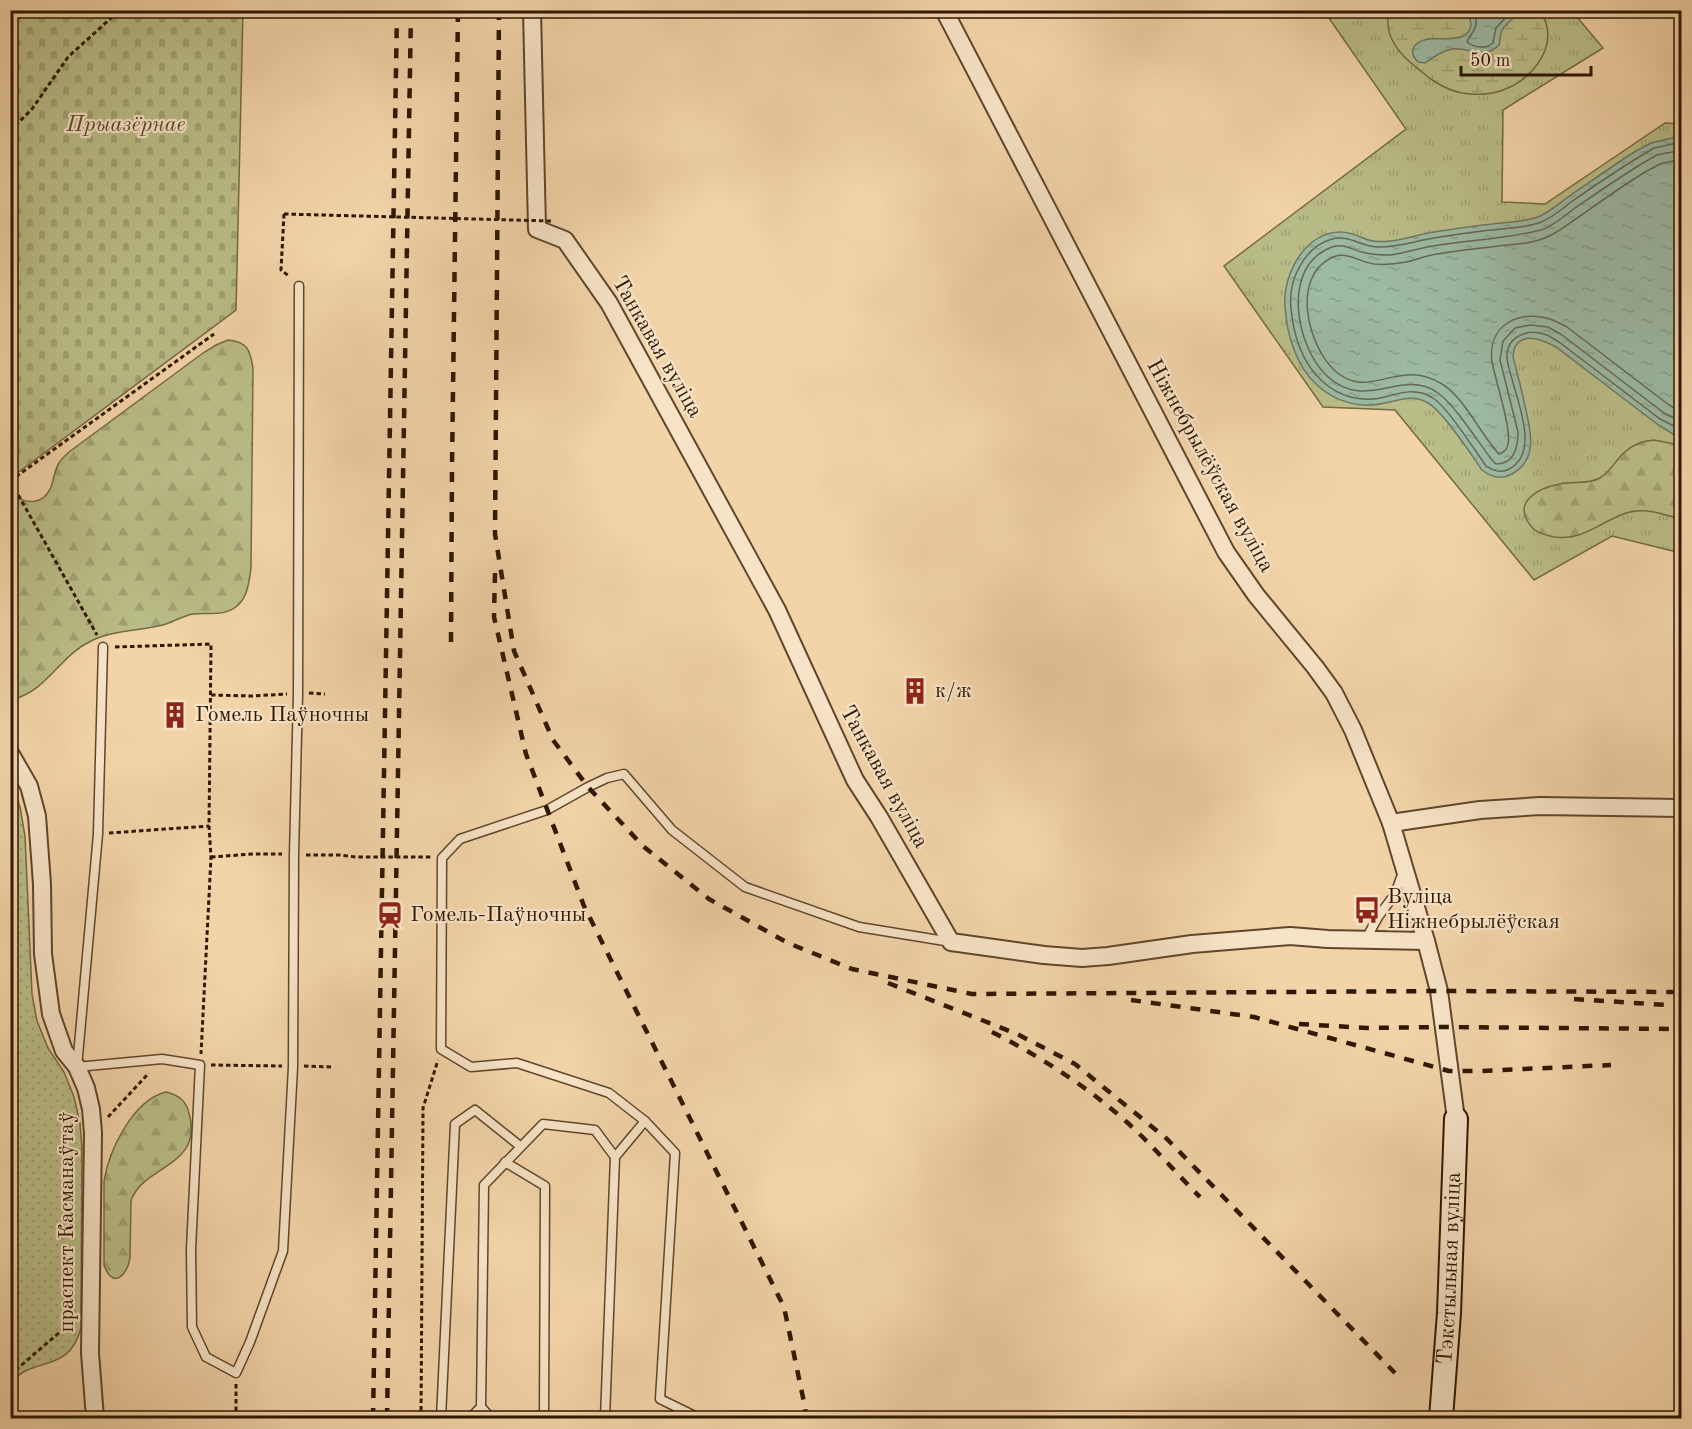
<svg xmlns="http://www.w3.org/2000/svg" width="1692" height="1429" viewBox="0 0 1692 1429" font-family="'Old Standard TT',serif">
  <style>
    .grass { fill: url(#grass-tufts); stroke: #746a44; stroke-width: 1.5 }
    .forest { fill: url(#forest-firs); stroke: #746a44; stroke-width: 1.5 }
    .wetland { fill: url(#wetland-marsh); stroke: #746a44; stroke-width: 1.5 }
    .cemetery { fill: url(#cemetery-stones); stroke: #746a44; stroke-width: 1.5 }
    .park { fill: url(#park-dots); stroke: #746a44; stroke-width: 1.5 }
    .water { fill: url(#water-ripples); stroke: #707862; stroke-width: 1.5 }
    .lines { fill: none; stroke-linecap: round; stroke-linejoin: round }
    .shore { stroke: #666852; stroke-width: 1.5 }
    .lane-casing { stroke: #60462a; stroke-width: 11 }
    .street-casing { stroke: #60462a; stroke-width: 20 }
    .secondary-casing { stroke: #2f1700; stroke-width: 26 }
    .path { stroke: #2f1700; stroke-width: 3; stroke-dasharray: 4.5 3; stroke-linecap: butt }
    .lane { stroke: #f7e3c7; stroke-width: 8 }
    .street { stroke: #f7e3c7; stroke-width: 16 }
    .secondary { stroke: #f7e3c7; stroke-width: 22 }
    .rail { stroke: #2f1700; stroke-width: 4.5; stroke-dasharray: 10 10; stroke-linecap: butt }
    .path-bridge { stroke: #2f1700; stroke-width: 3; stroke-dasharray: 4.5 3; stroke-linecap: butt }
    .labels { text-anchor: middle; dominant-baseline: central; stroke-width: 4.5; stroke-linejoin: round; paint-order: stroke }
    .park-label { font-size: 22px; font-style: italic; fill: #594929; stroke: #f7e3c7 }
    .street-label { font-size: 22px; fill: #2f1700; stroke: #f7e3c7 }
    .poi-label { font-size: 22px; fill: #2f1700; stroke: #f7e3c7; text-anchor: start }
  </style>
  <defs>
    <pattern id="grass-tufts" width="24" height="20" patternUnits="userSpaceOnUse" patternTransform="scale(1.5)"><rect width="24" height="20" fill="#babd88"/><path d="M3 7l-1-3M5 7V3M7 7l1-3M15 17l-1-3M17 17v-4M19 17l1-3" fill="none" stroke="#a0a274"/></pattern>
    <pattern id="forest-firs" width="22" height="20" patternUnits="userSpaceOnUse" patternTransform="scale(1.5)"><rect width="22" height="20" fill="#babd88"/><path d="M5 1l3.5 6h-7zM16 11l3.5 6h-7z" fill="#a0a274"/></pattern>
    <pattern id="wetland-marsh" width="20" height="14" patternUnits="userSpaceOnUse" patternTransform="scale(1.5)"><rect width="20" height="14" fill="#babd88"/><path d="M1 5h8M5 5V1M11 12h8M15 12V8" fill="none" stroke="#a0a274"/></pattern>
    <pattern id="cemetery-stones" width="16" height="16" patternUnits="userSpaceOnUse" patternTransform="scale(1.5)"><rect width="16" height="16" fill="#babd88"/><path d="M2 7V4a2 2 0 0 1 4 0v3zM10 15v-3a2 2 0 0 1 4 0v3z" fill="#a0a274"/></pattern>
    <pattern id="park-dots" width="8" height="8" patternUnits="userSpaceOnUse" patternTransform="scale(1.5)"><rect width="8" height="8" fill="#babd88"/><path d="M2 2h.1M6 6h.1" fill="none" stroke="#a0a274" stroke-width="1.8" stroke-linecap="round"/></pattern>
    <pattern id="water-ripples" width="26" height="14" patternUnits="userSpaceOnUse" patternTransform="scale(1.5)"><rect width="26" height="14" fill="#9cb9a4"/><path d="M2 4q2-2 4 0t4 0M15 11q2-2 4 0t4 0" fill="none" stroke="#879e8b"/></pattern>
  </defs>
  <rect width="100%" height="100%" fill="#f3d4a9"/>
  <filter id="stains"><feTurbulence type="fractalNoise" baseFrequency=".00333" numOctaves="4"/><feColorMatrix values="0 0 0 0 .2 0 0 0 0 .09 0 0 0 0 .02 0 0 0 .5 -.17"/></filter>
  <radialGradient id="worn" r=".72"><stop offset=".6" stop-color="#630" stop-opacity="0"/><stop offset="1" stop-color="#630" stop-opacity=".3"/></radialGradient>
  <!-- grass -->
  <path class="grass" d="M1324,11H1572L1603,48L1503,110L1502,202L1545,204L1665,123L1681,124V553L1612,536L1534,580L1395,410L1323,407L1224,266L1406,129Z"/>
  <!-- forest -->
  <g class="forest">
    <path d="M228,340C248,342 250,350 253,368L251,568C249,581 248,597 237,606C224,617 209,612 193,614C182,616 173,622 163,625C139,631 113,630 91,641C59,656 48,691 11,700V494C26,504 43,506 51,487C54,479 54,471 59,463C61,459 65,456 69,452L203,353L216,345Z"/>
    <path d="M1654,440L1681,445V519C1667,516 1652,509 1636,511C1607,514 1584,545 1550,536C1542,534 1535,532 1530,525C1512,501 1539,488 1560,484C1574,481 1587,485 1600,478C1608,473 1613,465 1619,458C1628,447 1641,441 1654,440Z"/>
    <path d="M166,1092C178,1095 186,1100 189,1113C204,1168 143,1164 131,1201L130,1258C127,1277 112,1289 104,1265V1181C109,1150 133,1100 166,1092Z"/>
  </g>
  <!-- wetland -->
  <path class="wetland" d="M1389,11H1539C1541,14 1545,19 1546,23C1555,52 1529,81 1503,90C1490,95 1475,95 1462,93C1441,89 1426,76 1410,62C1395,49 1384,32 1389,11Z"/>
  <!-- cemetery -->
  <path class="cemetery" d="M11,10L243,11L236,310L16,474L10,470Z"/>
  <!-- park -->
  <path class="park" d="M11,781L20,807L25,836L32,994L37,1021L48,1048L64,1072L74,1097L80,1123L82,1148L81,1328C69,1375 32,1355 11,1383Z"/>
  <!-- water -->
  <g class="water">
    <path d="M1467,11L1516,10C1515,21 1506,22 1502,30C1500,35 1500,41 1499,45C1485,60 1469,47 1452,49C1441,51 1434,57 1425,63L1418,62C1407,51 1414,42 1428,39C1440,37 1469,44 1471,25C1471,20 1468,15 1467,11Z"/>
    <path d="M1681,136V436L1673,434L1657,424L1556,347C1545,341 1523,331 1515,347C1513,350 1514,354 1513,357C1517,372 1521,387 1524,402C1530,428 1540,458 1512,474C1501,480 1491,477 1482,470C1471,454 1443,411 1428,403C1413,394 1400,400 1385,403C1361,409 1335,402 1317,385C1296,366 1287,335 1285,307C1282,275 1305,232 1341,232C1349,232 1356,235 1363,238C1371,242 1381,242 1390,241C1405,240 1419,234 1434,232C1454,229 1473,226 1493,224C1508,222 1523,222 1538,217C1550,212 1561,202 1572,194C1593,180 1614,165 1636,151L1651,143Z"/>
  </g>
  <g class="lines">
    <!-- shore -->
    <g class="shore">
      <path d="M1473,10C1480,28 1474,28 1467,42C1475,48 1486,49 1493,43L1496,28L1509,14L1510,10"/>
      <path d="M1682,142L1654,148L1639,157C1616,171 1594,186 1571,202C1562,209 1552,218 1541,222C1526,228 1508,228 1492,230C1472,232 1453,235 1434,238C1415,241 1399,247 1380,247C1363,248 1349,234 1332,239C1304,247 1288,280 1291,308C1293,334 1302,363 1322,381C1339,397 1363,403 1385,397C1402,392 1417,388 1433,398C1448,408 1474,449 1486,466C1493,471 1499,473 1507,470C1546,453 1510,387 1507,358C1506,336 1528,328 1547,335C1551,337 1555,340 1559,342L1660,419L1682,430"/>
      <path d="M1682,150L1657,155L1643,163C1620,177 1597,193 1575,208C1565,216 1553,226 1541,230C1506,239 1469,240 1433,246C1418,248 1404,254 1389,255C1380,255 1371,255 1362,252C1350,249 1344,243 1332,247C1280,266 1296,347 1327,376C1367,413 1401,367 1438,393C1455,405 1478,442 1492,460L1496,464C1514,464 1518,447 1518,432L1500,360L1503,341L1515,328L1530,325L1548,327L1562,335L1664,413L1682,422"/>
      <path d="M1682,159L1660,164L1647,171C1625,184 1604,199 1583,214C1572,221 1561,231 1549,236C1531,245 1510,244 1491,247C1471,249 1452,251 1432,255C1423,257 1415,260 1406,262C1396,264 1384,265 1374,264C1359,262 1345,250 1331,258C1291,278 1308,345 1334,370C1359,393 1379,377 1407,375C1419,374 1432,378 1442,384C1464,397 1481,435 1499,454C1504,452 1507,450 1508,444C1512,431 1495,378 1492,362C1487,326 1518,309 1550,319C1556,321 1561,324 1567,327L1669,405L1682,412"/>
    </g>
    <defs>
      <g id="lane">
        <path d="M103,647L98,834L77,1067L162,1059L200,1065L191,1249L192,1327L206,1357L236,1373L250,1342L283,1251L293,1067L294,855L298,694L299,286"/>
        <path d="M1366,939L1378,917L1395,894L1403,872"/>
        <path d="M505,1162L545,1186L544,1418"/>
        <path d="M481,1407L491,1418"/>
        <path d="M441,1418L455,1124L475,1110L520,1146"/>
        <path d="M470,1418L481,1407L484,1185L543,1124L595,1130L615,1157"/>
        <path d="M605,1418L615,1157L645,1121"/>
        <path d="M699,1418L660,1399L675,1153L645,1121L609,1093L517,1063L471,1067L441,1049L442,858L460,839L547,810L588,787L607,778L624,774L672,830L745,887L859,927L951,942"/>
      </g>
      <g id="street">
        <path d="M532,10L537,229L565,240L609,303L777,610L855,780L879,817L951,942L1044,955L1082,958L1108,956L1192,944L1290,936L1328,939L1426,941"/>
        <path d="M944,10L1226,552L1256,595L1315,667L1334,693L1353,730L1391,823L1426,941L1439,991L1456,1119"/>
        <path d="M10,753L29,786L37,816L42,884L43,954L51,1014L64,1051L77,1067L86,1088L91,1109L93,1133L90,1353L95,1418"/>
        <path d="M1391,823L1480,810L1540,806L1682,808"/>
      </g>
      <g id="secondary">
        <path id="s1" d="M1441,1418L1449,1313L1456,1119"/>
      </g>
    </defs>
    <!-- lane casing -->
    <use href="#lane" class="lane-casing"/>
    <!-- street casing -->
    <use href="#street" class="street-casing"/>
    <!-- secondary casing -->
    <use href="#secondary" class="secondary-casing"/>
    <!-- path -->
    <g class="path">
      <path d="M10,131L32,109L68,57L120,10"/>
      <path d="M284,214L281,270L290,277"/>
      <path d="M10,481L214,334"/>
      <path d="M11,482L97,635"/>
      <path d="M115,647L211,644L209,826L211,857L201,1054"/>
      <path d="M309,693L325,694"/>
      <path d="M211,695L251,696L287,694"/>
      <path d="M109,833L209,826"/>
      <path d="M306,855H340L356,857H431"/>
      <path d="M211,857L253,854H282"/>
      <path d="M211,1065L282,1066"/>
      <path d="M304,1066L332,1067"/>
      <path d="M108,1117L149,1073"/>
      <path d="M10,1375L75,1319"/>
      <path d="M236,1384V1418"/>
      <path d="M421,1418L423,1108L438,1060"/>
    </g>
    <!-- lane -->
    <use href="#lane" class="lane"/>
    <!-- street -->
    <use href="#street" class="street"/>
    <!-- secondary -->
    <use href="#secondary" class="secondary"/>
    <!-- rail -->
    <g class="rail">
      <path d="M499,10L495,534L514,651L553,740L588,787L643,846L709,899L788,943L852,969L972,994L1439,991L1682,992"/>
      <path d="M495,573L494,617L526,754L584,906L784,1307L805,1407L806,1418"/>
      <path d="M451,642L452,467L458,10"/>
      <path d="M888,983L1017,1034L1075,1064L1167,1139L1395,1373"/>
      <path d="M1574,999L1682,1006"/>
      <path d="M1131,1000L1254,1017L1449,1071H1480L1611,1065"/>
      <path d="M1299,1024L1367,1028L1444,1027L1682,1029"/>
      <path d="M992,1032C1041,1057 1088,1087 1129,1124C1154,1147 1176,1173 1200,1197"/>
      <path d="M373,1418L397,10"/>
      <path d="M387,1418L411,10"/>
    </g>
    <!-- path-bridge -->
    <path class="path-bridge" d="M284,214L551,221"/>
  </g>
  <!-- icons -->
  <defs>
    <symbol id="building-bare" viewBox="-9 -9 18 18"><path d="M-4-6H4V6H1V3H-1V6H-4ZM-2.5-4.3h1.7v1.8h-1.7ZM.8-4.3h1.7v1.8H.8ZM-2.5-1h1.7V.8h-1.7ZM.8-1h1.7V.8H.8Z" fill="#8f2418" stroke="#f7e3c7" stroke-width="2.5" paint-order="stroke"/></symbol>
    <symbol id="bus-bare" viewBox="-9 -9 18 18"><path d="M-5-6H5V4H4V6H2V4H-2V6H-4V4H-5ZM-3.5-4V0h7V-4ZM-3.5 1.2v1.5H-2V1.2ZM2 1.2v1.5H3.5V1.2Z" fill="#8f2418" stroke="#f7e3c7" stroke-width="2.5" paint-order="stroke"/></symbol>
    <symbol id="station-bare" viewBox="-9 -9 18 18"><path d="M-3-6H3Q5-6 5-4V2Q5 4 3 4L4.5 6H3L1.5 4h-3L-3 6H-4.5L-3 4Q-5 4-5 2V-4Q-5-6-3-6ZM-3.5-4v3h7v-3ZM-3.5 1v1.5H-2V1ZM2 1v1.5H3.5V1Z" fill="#8f2418" stroke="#f7e3c7" stroke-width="2.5" paint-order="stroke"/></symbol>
  </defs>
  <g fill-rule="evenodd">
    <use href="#building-bare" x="896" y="672" width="38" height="38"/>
    <use href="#building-bare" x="156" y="696" width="38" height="38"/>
    <use href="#bus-bare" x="1348" y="891" width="38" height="38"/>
    <use href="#station-bare" x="371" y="896" width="38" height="38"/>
  </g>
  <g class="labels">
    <!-- park labels -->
    <g class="park-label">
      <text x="126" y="125">Прыазёрнае</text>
    </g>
    <!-- street labels -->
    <g class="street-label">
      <text transform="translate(657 347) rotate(60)">Танкавая вуліца</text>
      <text transform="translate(1210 466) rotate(61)">Ніжнебрылёўская вуліца</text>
      <text transform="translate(884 777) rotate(61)">Танкавая вуліца</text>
      <text transform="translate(67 1222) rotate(-90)">праспект Касманаўтаў</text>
      <text stroke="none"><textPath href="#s1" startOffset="150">Тэкстыльная вуліца</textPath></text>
    </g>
    <!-- poi labels -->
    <g class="poi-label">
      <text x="935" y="691">к/ж</text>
      <text x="195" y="715">Гомель Паўночны</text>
      <text x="1387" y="897">Вуліца<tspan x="1387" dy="25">Ніжнебрылёўская</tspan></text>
      <text x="410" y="915">Гомель-Паўночны</text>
    </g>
  </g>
  <!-- margin -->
  <rect width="1692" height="1429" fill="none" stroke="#f3d4a9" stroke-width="36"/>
  <rect x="12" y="12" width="1668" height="1405" fill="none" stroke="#2f1700" stroke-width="3"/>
  <rect x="18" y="18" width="1656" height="1393" fill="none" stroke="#2f1700" stroke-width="1.5"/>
  <!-- scale -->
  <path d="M1461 66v9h130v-9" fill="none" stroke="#2f1700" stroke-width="3"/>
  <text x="1470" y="66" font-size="18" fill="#2f1700" stroke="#f7e3c7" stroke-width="4.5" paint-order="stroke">50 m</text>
  <rect width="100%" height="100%" filter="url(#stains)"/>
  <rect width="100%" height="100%" fill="url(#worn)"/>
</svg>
